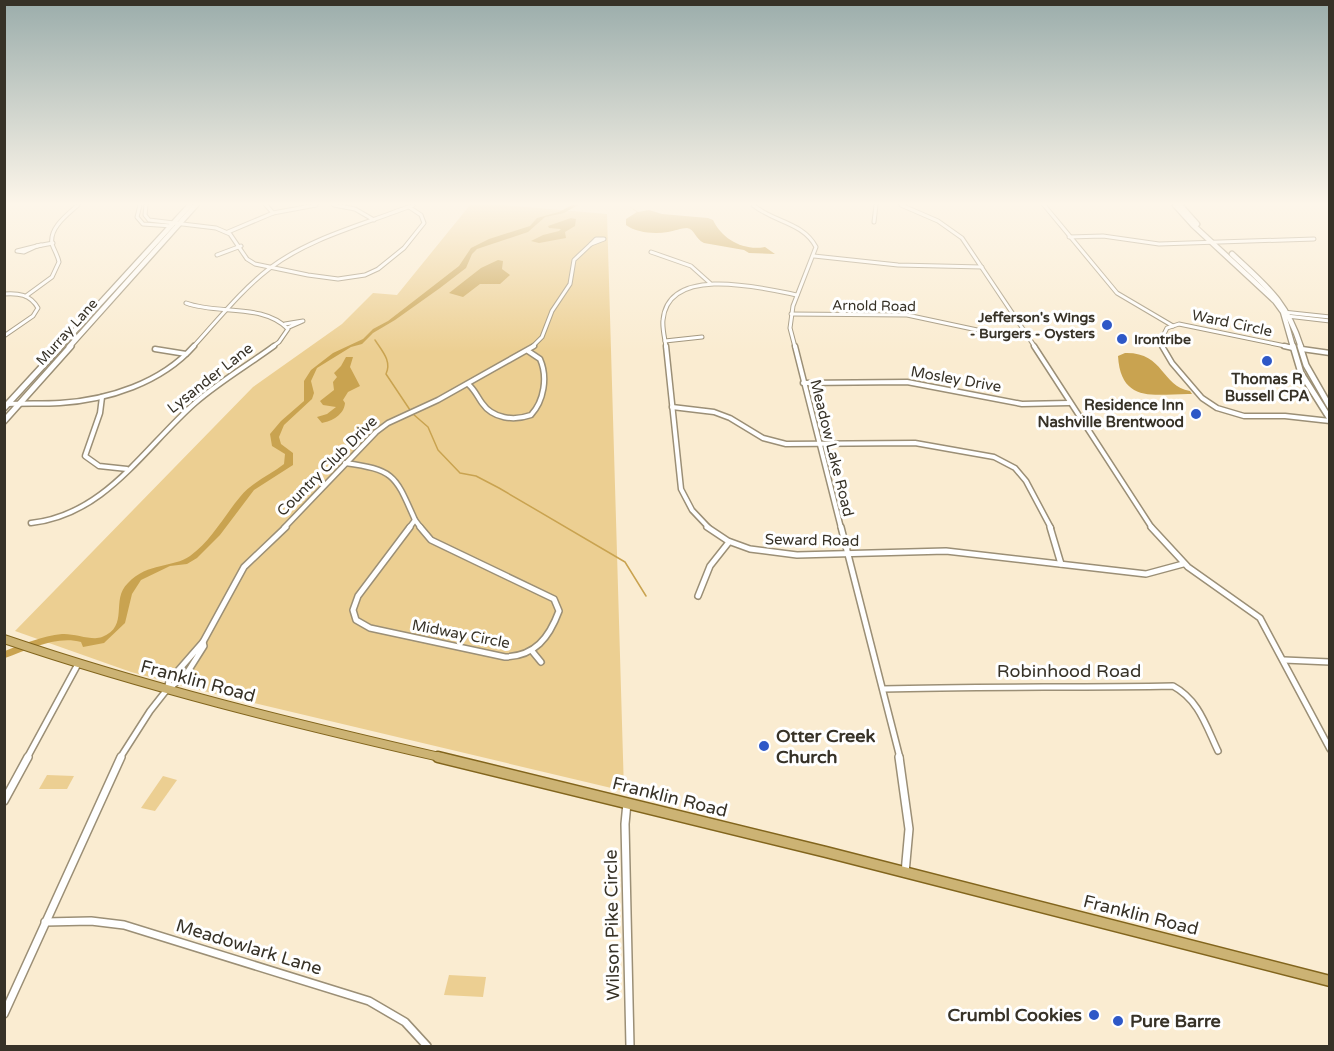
<svg xmlns="http://www.w3.org/2000/svg" width="1334" height="1051" viewBox="0 0 1334 1051" font-family="'Varela Round',sans-serif">
  <style>
    .green { fill: #eccf92 }
    .water { fill: #c9a350 }
    .lines { fill: none; stroke-linecap: round; stroke-linejoin: round }
    .stream { stroke: #c9a350; stroke-width: 1.5 }
    .minor-far3-casing { stroke: #9b8f76; stroke-width: 5 }
    .minor-far2-casing { stroke: #9b8f76; stroke-width: 7 }
    .minor-far1-casing { stroke: #9b8f76; stroke-width: 8 }
    .minor-casing { stroke: #9b8f76; stroke-width: 10 }
    .secondary-far1-casing { stroke: #9b8f76; stroke-width: 7 }
    .secondary-casing { stroke: #9b8f76; stroke-width: 8 }
    .primary-far1-casing { stroke: #82651d; stroke-width: 10 }
    .primary-casing { stroke: #82651d; stroke-width: 13 }
    .minor-far3 { stroke: #fff; stroke-width: 3 }
    .minor-far2 { stroke: #fff; stroke-width: 4 }
    .minor-far1 { stroke: #fff; stroke-width: 5 }
    .minor { stroke: #fff; stroke-width: 7 }
    .secondary-far1 { stroke: #fff; stroke-width: 4.5 }
    .secondary { stroke: #fff; stroke-width: 5 }
    .primary-far1 { stroke: #ccb374; stroke-width: 8 }
    .primary { stroke: #ccb374; stroke-width: 10 }
    .poi-dot { fill: #2e58c7; stroke: #fff; stroke-width: 2 }
    .labels { text-anchor: middle; dominant-baseline: central; stroke-width: 6; stroke-linejoin: round; paint-order: stroke }
    .far-street-label { font-size: 14px; fill: #373227; stroke: #fff }
    .far-poi-label { font-size: 14px; font-weight: bold; fill: #373227; stroke: #fff; text-anchor: end }
    .street-label { font-size: 15px; fill: #373227; stroke: #fff }
    .poi-label { font-size: 15px; font-weight: bold; fill: #373227; stroke: #fff }
    .near-street-label { font-size: 18px; fill: #373227; stroke: #fff }
    .near-poi-label { font-size: 18px; font-weight: bold; fill: #373227; stroke: #fff; text-anchor: start }
  </style>
  <rect width="100%" height="100%" fill="#faecd1"/>
  <!-- green -->
  <g class="green">
    <path d="M470,205H503L607,214L624,791L187,687L131,672L15,631L253,387L342,324L373,293L397,295Z"/>
    <path d="M47,775L74,776L67,789H39Z"/>
    <path d="M163,776L177,780L155,811L141,808Z"/>
    <path d="M449,975L486,977L483,997L444,995Z"/>
  </g>
  <!-- water -->
  <g class="water">
    <path d="M572,205H578L564,213L545,217L528,232L477,249L472,254L466,268L440,288L395,320L373,333L362,344L351,347L317,368L311,381L314,393L312,399L284,425L279,437L281,444L293,453V465L254,490L220,535L197,558L187,564L170,566L141,580L132,594L125,623L104,643L83,647L81,642C57,635 27,650 5,658V651C23,644 42,636 62,634C74,633 92,641 102,637C130,626 110,600 128,583C148,562 173,568 190,556C211,541 224,516 240,497C252,482 270,475 284,464L285,454L272,446L270,434L281,421L304,401V381L311,370L333,353L363,339L373,329L388,321L459,266L471,248L489,239L530,226L537,218L559,212Z"/>
    <path d="M627,205L638,212L649,210L662,214L708,218L713,220C722,239 743,251 765,247L775,254L749,253L744,250L704,243C695,239 695,229 687,228C681,228 674,231 668,232C654,234 637,233 626,225V219L637,212Z"/>
    <path d="M571,218L576,219L575,226L565,232L566,238L539,243L531,241L543,235L559,231L561,229L549,228L548,226Z"/>
    <path d="M498,260L503,261L502,269L510,275L500,284H480L463,297L449,293L481,268Z"/>
    <path d="M1125,353C1164,352 1161,386 1190,391L1192,394C1158,393 1121,406 1118,356Z"/>
    <path d="M346,357H353L350,367L360,386L348,392L343,400L345,403C344,415 332,421 322,423L317,417L327,414L336,407L323,405L320,401L334,390L333,382L337,377L334,373L341,366Z"/>
  </g>
  <g class="lines">
    <!-- stream -->
    <g class="stream">
      <path d="M375,340C382,351 392,361 386,374L410,410"/>
      <path d="M413,414L428,427L438,450L460,473L476,476L499,488L625,562L646,596"/>
    </g>
    <defs>
      <g id="minor-far3">
        <path d="M140,205L137,217L143,224L172,226"/>
        <path d="M146,205L145,215L149,220L216,228L230,234L247,259L255,264L308,275L338,279L365,275L378,269L404,248L424,223L421,215L409,207"/>
        <path d="M266,205L273,213"/>
        <path d="M334,205L355,209L374,220"/>
        <path d="M753,205C773,222 803,222 816,247L793,306L790,328L795,347"/>
        <path d="M901,205L938,221L962,238L1035,347"/>
        <path d="M1044,205L1117,293L1173,326"/>
        <path d="M874,222L876,205"/>
        <path d="M228,232L273,213L316,205"/>
        <path d="M1069,237L1103,236L1159,244L1314,239"/>
        <path d="M596,239H604L591,244Z"/>
        <path d="M37,246L24,252L17,251Z"/>
        <path d="M37,246L41,245"/>
        <path d="M37,246L53,243"/>
        <path d="M651,252L691,266L710,283"/>
        <path d="M217,255L241,246"/>
        <path d="M814,256L898,265L982,267"/>
        <path d="M4,294C18,293 30,294 38,308L33,316L4,336"/>
        <path d="M26,296L52,277L59,262C58,256 54,250 52,244C49,228 67,215 78,205"/>
        <path d="M186,303C218,315 263,303 288,329L279,342L272,347"/>
        <path d="M1283,312L1330,317"/>
        <path d="M791,314L907,315L996,334L1026,337"/>
        <path d="M1287,316L1330,321"/>
        <path d="M285,324L303,321L287,328"/>
        <path d="M665,341L702,337"/>
        <path d="M193,347C218,320 240,291 270,268C311,237 366,224 413,205"/>
        <path d="M532,347L542,337L552,311L570,284L574,260L591,244"/>
        <path d="M666,347C665,339 662,328 663,320C668,264 763,288 797,295"/>
        <path d="M1163,347L1161,340L1167,328L1179,324L1290,347"/>
      </g>
      <g id="minor-far2">
        <path d="M666,346L681,489L692,510L709,528"/>
        <path d="M795,346L841,528"/>
        <path d="M1034,346L1152,528"/>
        <path d="M1162,346L1172,363L1202,398L1217,408L1244,416H1285L1330,421"/>
        <path d="M1284,346L1293,348"/>
        <path d="M155,349L186,354"/>
        <path d="M1302,349L1330,353"/>
        <path d="M803,383L907,382L1022,404L1069,403"/>
        <path d="M468,384C475,390 477,396 482,403C493,419 514,421 531,415C544,401 548,377 540,359L528,351"/>
        <path d="M102,397L100,413L85,456L99,466L127,469"/>
        <path d="M8,404C25,403 42,404 60,403C108,400 161,383 194,346"/>
        <path d="M672,407L714,412L730,418L763,438L786,444L915,443L994,457L1015,468L1026,481L1051,528"/>
        <path d="M345,463C395,470 395,475 415,520"/>
        <path d="M31,523C105,515 143,449 195,403C219,382 248,365 274,346"/>
        <path d="M284,528L376,432L388,423L438,400L534,346"/>
        <path d="M409,528L415,520L421,528"/>
      </g>
      <g id="minor-far1">
        <path d="M410,527L358,596L353,610L356,620L370,628L505,657C535,656 549,638 559,611L554,599L431,540L420,527"/>
        <path d="M707,527L728,541L750,549L797,555L946,551L1146,574L1183,564"/>
        <path d="M841,527L900,758"/>
        <path d="M1050,527L1061,564"/>
        <path d="M1151,527L1188,567L1260,618L1330,749"/>
        <path d="M698,596L710,566L729,542"/>
        <path d="M203,642L244,567L286,527"/>
        <path d="M532,651L541,662"/>
        <path d="M1284,660L1330,662"/>
        <path d="M883,689C980,686 1076,688 1173,686C1199,700 1206,726 1218,751"/>
        <path d="M27,758L78,664"/>
        <path d="M120,758L150,711L165,692L187,673L204,646L203,642L169,681L167,690"/>
      </g>
      <g id="minor">
        <path d="M899,757L909,829L905,873"/>
        <path d="M4,801L28,757"/>
        <path d="M627,803L625,824L630,1046"/>
        <path d="M45,922L91,921L124,925L369,1001L405,1022L427,1046"/>
        <path d="M4,1014L121,757"/>
      </g>
      <g id="secondary-far1">
        <path d="M1175,205L1193,225L1275,301L1283,312L1293,347"/>
        <path d="M1180,205L1197,224"/>
        <path d="M1232,254C1266,286 1286,300 1301,347"/>
        <path d="M60,347L190,205"/>
        <path d="M69,347L196,205"/>
      </g>
      <g id="secondary">
        <path d="M1293,346L1301,373L1330,419"/>
        <path d="M1300,346L1306,365L1330,407"/>
        <path d="M4,408L61,346"/>
        <path d="M4,421L71,346"/>
      </g>
      <path id="primary-far1" d="M4,639C148,688 296,724 444,758"/>
      <path id="primary" d="M438,757L826,852L1330,981"/>
    </defs>
    <!-- minor-far3 casing -->
    <use href="#minor-far3" class="minor-far3-casing"/>
    <!-- minor-far2 casing -->
    <use href="#minor-far2" class="minor-far2-casing"/>
    <!-- minor-far1 casing -->
    <use href="#minor-far1" class="minor-far1-casing"/>
    <!-- minor casing -->
    <use href="#minor" class="minor-casing"/>
    <!-- secondary-far1 casing -->
    <use href="#secondary-far1" class="secondary-far1-casing"/>
    <!-- secondary casing -->
    <use href="#secondary" class="secondary-casing"/>
    <!-- primary-far1 casing -->
    <use href="#primary-far1" class="primary-far1-casing"/>
    <!-- primary casing -->
    <use href="#primary" class="primary-casing"/>
    <!-- minor-far3 -->
    <use href="#minor-far3" class="minor-far3"/>
    <!-- minor-far2 -->
    <use href="#minor-far2" class="minor-far2"/>
    <!-- minor-far1 -->
    <use href="#minor-far1" class="minor-far1"/>
    <!-- minor -->
    <use href="#minor" class="minor"/>
    <!-- secondary-far1 -->
    <use href="#secondary-far1" class="secondary-far1"/>
    <!-- secondary -->
    <use href="#secondary" class="secondary"/>
    <!-- primary-far1 -->
    <use href="#primary-far1" class="primary-far1"/>
    <!-- primary -->
    <use href="#primary" class="primary"/>
  </g>
  <!-- sky -->
  <linearGradient id="sky" x2="0" y2="1"><stop stop-color="#9badab"/><stop offset="0.58" stop-color="#fdf6ea"/><stop offset="1" stop-color="#fdf6ea" stop-opacity="0"/></linearGradient>
  <rect width="1334" height="352" fill="url(#sky)"/>
  <!-- markers -->
  <g class="poi-dot">
    <circle cx="1107" cy="325" r="6"/>
    <circle cx="1122" cy="339" r="6"/>
    <circle cx="1267" cy="361" r="6"/>
    <circle cx="1196" cy="414" r="6"/>
    <circle cx="764" cy="746" r="6"/>
    <circle cx="1094" cy="1015" r="6"/>
    <circle cx="1118" cy="1021" r="6"/>
  </g>
  <g class="labels">
    <!-- far-street labels -->
    <g class="far-street-label">
      <text transform="translate(874 306) rotate(1)">Arnold Road</text>
      <text transform="translate(67 332) rotate(-48)">Murray Lane</text>
    </g>
    <!-- far-poi labels -->
    <g class="far-poi-label">
      <text x="1095" y="317">Jefferson's Wings<tspan x="1095" dy="16">- Burgers - Oysters</tspan></text>
      <text x="1134" y="339" text-anchor="start">Irontribe</text>
    </g>
    <!-- street labels -->
    <g class="street-label">
      <text transform="translate(1232 323) rotate(12)">Ward Circle</text>
      <text transform="translate(210 378) rotate(-38)">Lysander Lane</text>
      <text transform="translate(956 379) rotate(10)">Mosley Drive</text>
      <text transform="translate(832 448) rotate(76)">Meadow Lake Road</text>
      <text transform="translate(327 466) rotate(-45)">Country Club Drive</text>
      <text transform="translate(812 540) rotate(1)">Seward Road</text>
      <text transform="translate(461 634) rotate(11)">Midway Circle</text>
    </g>
    <!-- poi labels -->
    <g class="poi-label">
      <text x="1267" y="379">Thomas R<tspan x="1267" dy="17">Bussell CPA</tspan></text>
      <text x="1184" y="405" text-anchor="end">Residence Inn<tspan x="1184" dy="17">Nashville Brentwood</tspan></text>
    </g>
    <!-- near-street labels -->
    <g class="near-street-label">
      <text x="1069" y="671">Robinhood Road</text>
      <text transform="translate(198 681) rotate(15)">Franklin Road</text>
      <text transform="translate(670 797) rotate(14)">Franklin Road</text>
      <text transform="translate(1141 915) rotate(14)">Franklin Road</text>
      <text transform="translate(612 925) rotate(-91)">Wilson Pike Circle</text>
      <text transform="translate(249 947) rotate(17)">Meadowlark Lane</text>
    </g>
    <!-- near-poi labels -->
    <g class="near-poi-label">
      <text x="776" y="736">Otter Creek<tspan x="776" dy="21">Church</tspan></text>
      <text x="1082" y="1015" text-anchor="end">Crumbl Cookies</text>
      <text x="1130" y="1021">Pure Barre</text>
    </g>
  </g>
  <!-- border -->
  <rect width="1334" height="1051" fill="none" stroke="#373227" stroke-width="12"/>
</svg>
